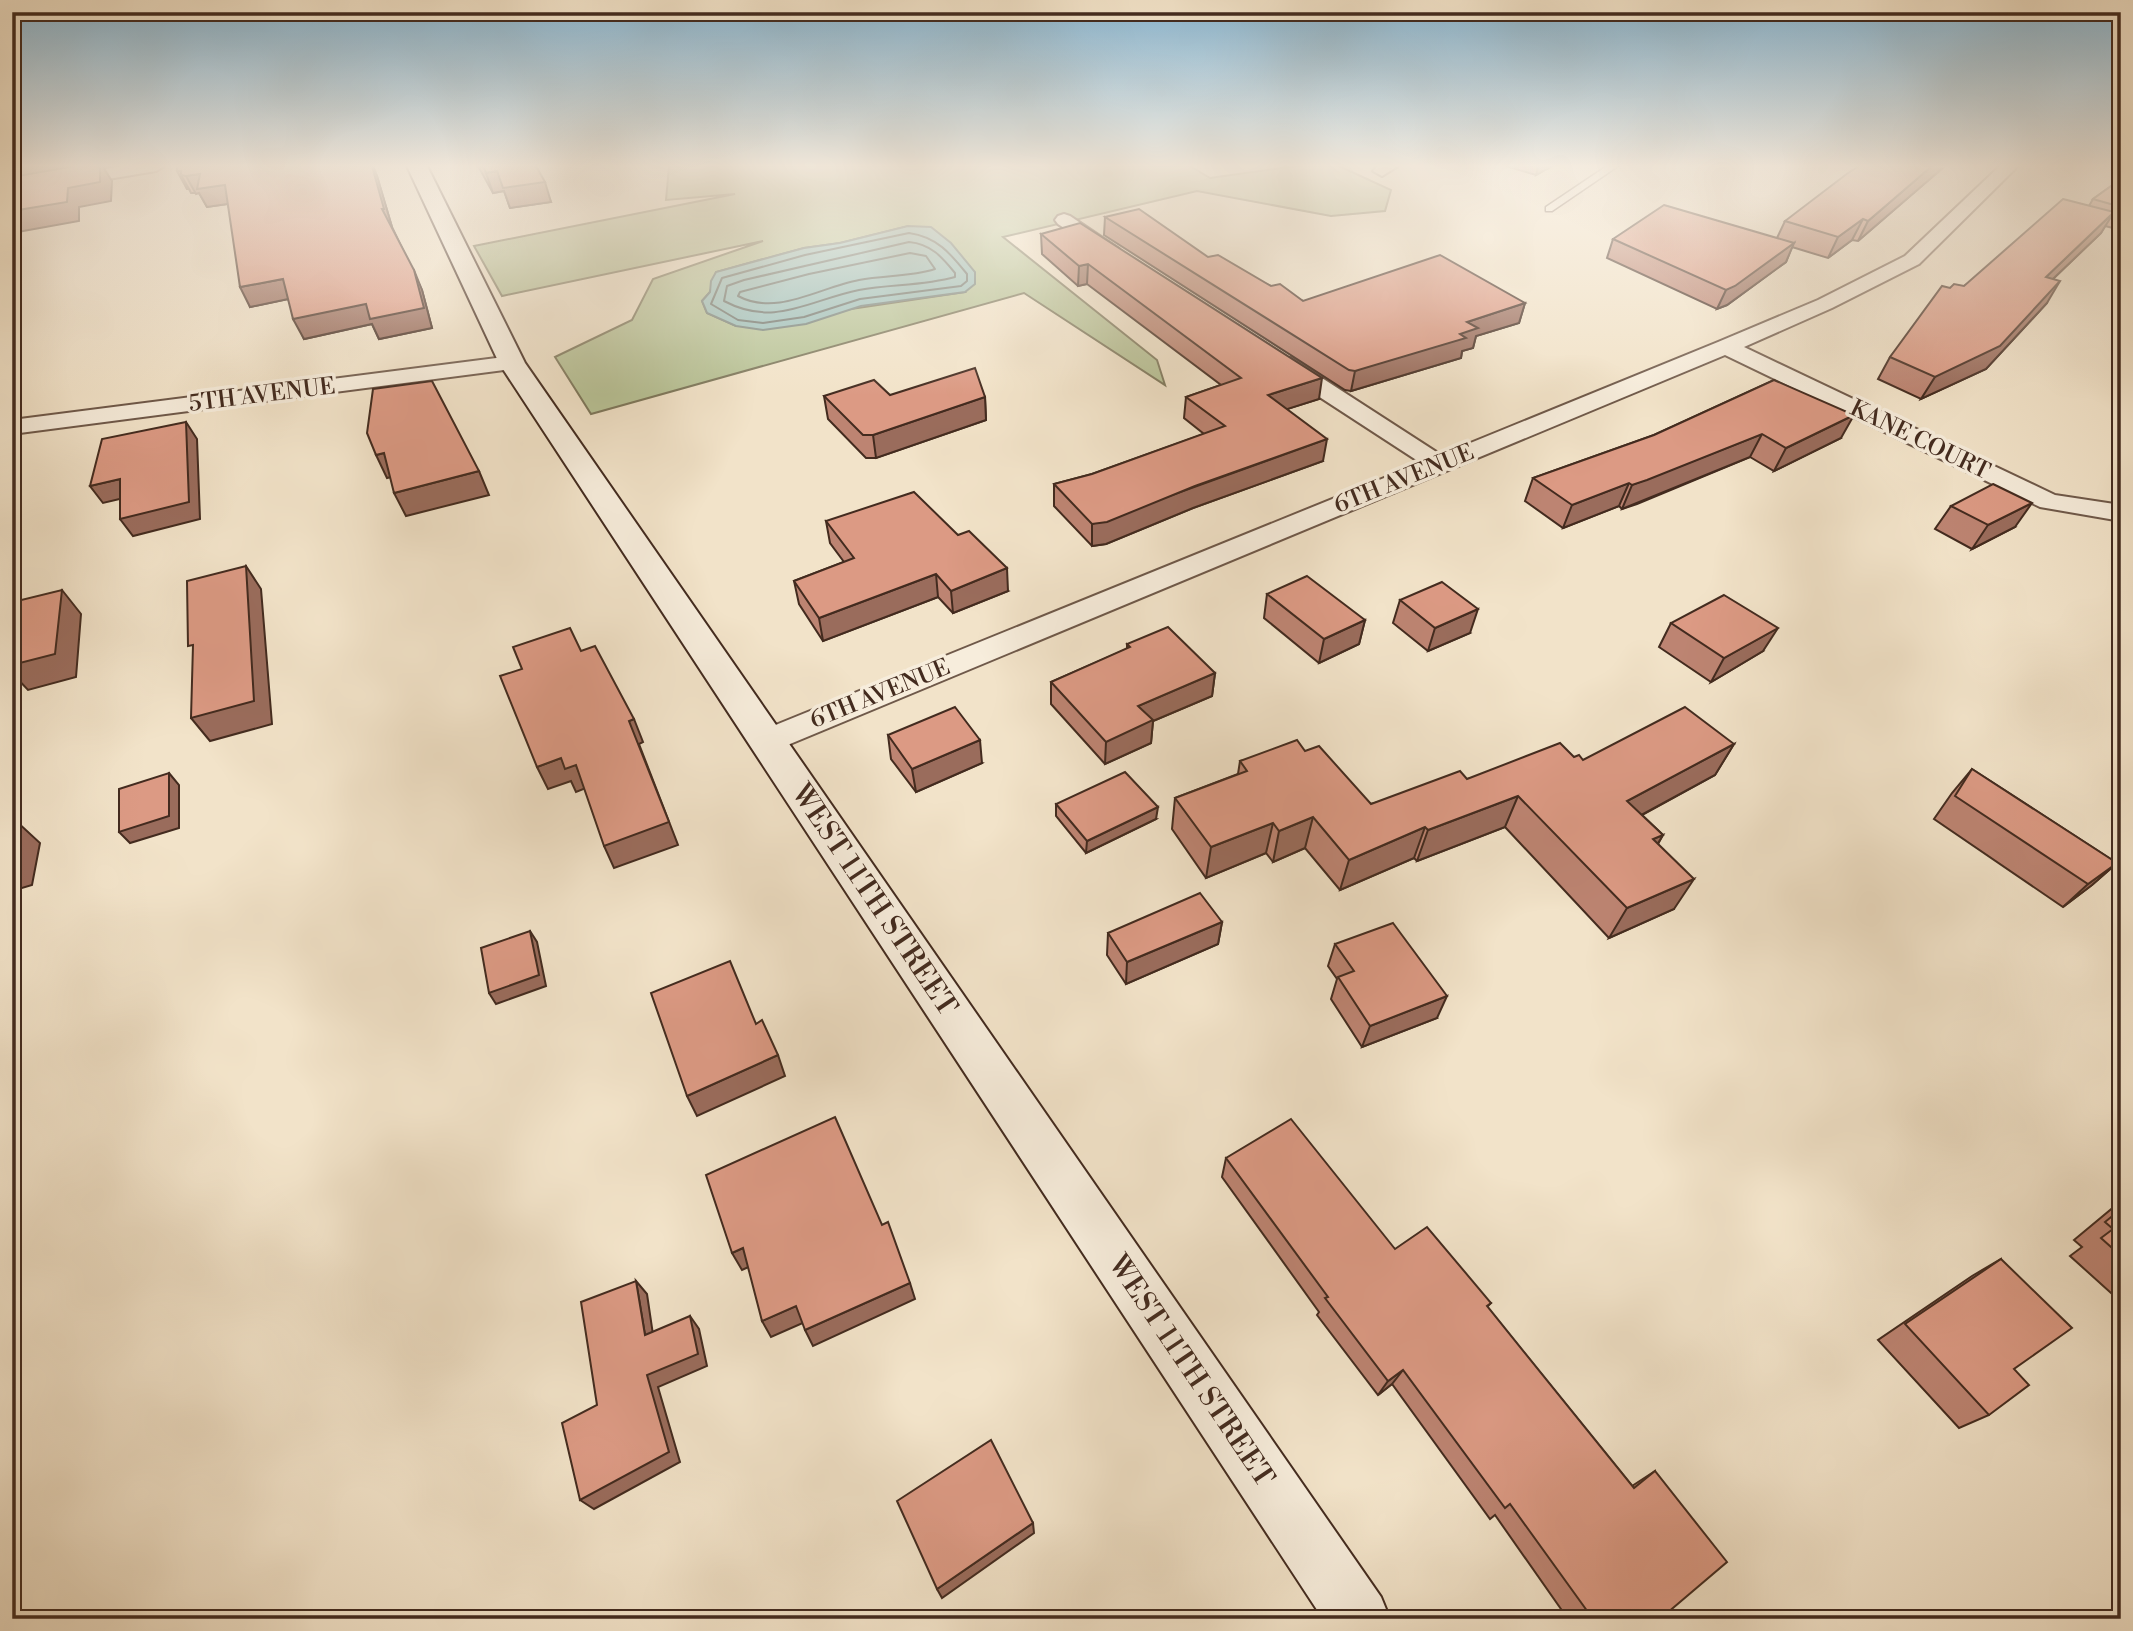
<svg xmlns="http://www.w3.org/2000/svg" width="2133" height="1631" viewBox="0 0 2133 1631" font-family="'Libre Bodoni',serif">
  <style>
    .green { fill: #b9c498; stroke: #7e785c; stroke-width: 2; fill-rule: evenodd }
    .water { fill: #9bbeb9; stroke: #78837b; stroke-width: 2 }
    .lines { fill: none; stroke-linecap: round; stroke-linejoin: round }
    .shore { stroke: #6f746c; stroke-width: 2 }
    .lane-casing { stroke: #6f594a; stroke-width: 3 }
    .street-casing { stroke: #6f594a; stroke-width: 4 }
    .secondary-casing { stroke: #432b1f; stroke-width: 4 }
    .lane { fill: #f7eddc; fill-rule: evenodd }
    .street { fill: #f7eddc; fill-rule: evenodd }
    .secondary { fill: #f7eddc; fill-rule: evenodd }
    .wall { fill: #bd8472; stroke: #432b1f; stroke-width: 2 }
    .shaded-wall { fill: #9a6c5c; stroke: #432b1f; stroke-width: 2 }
    .building { fill: #dc9a84; stroke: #432b1f; stroke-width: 2 }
    .labels { text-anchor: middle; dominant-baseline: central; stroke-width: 7; stroke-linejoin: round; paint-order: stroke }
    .far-street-label { font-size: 23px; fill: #432b1f; stroke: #f7eddc }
    .street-label { font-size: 28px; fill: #432b1f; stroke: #f7eddc }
  </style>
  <rect width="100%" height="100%" fill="#f2e3c9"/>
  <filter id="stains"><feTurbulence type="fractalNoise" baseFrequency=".00286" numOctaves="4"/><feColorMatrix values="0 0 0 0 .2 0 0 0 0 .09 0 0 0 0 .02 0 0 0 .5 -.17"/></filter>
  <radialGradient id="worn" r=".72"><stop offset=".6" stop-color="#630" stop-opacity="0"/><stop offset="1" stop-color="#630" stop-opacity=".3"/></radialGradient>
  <!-- green -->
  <path class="green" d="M674,166H1190L1210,178L1296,166H1339L1391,190L1385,211L1331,216L1197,191L1003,237L1157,360L1165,385L1024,293L591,414L555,357L632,320L653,279L763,241L502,296L474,246L735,194L666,200L669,167ZM908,226L965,292L736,326L707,313L702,301L710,292L716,272L804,248L840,243Z"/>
  <!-- water -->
  <path class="water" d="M908,226L931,227L951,243L975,272V284L965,292L861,306L806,324L763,330L736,326L707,313L702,301L710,292L711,281L716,272L804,248L840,243Z"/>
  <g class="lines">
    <!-- shore -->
    <g class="shore">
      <path d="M909,233C937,237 950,253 967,274V281L961,286L860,299L804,317L763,323L738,320L711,304L722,278L805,255Z"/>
      <path d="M909,242C931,244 942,257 955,273V277C923,286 891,284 859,290C809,300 775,328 724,301L727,286L744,280Z"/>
      <path d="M910,253L926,256L935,269C910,277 885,275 859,280C820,287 777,317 738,296L740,292L809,274Z"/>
    </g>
    <defs>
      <path id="lane" d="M1607,166H1618L1552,211H1546V207Z"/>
      <g id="street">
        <path d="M123,166H164L156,171L12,195V185Z"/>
        <path d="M1378,166H1398L1382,176L1373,171Z"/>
        <path d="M2000,166H2018L1919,264L1832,308L1744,347L2055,495L2121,505V521L2040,507L1725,355L778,749L767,752L756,749L751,741L756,733L1421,463L1275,368L1272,363L1275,358H1291L1441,455L1718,342L1818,300L1905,256Z"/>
        <path d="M1064,214L1070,216L1119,249L1116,253H1102L1058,224L1055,220L1058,216Z"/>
        <path d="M512,356L520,358L523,363L520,368L12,434V420Z"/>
      </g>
      <path id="secondary" d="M407,166H427L525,363L1381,1597L1390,1619H1323L499,363Z"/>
    </defs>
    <!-- lane casing -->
    <use href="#lane" class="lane-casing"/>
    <!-- street casing -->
    <use href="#street" class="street-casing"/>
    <!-- secondary casing -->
    <use href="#secondary" class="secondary-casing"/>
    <!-- lane -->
    <use href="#lane" class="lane"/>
    <!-- street -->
    <use href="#street" class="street"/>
    <!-- secondary -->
    <use href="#secondary" class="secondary"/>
  </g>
  <!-- wall -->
  <g class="wall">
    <path d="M177,166H373L377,176L392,227L422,290L432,328L379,339L372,324L304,339L288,299L250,307L228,204L207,207L199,193H191L189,189H187Z"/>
    <path d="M478,166H536L551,202L510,208L504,191L493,193Z"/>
    <path d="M1506,166H1552L1536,175Z"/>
    <path d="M1945,166L1858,241L1852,240L1828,258L1792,247L1786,262L1727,305L1717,309L1607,258L1613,239L1777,238L1785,221Z"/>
    <path d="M2121,179V230L2105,226L2101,233L2053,279L2047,303L1986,369L1921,399L1878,379L1890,357L1950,288L1964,286L2089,206L2093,199Z"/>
    <path d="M1105,217L1271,286L1303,301L1525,303L1519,323L1476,336L1473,348L1462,351L1461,358L1351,391L1345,390L1104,235Z"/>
    <path d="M1041,234L1319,399L1287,409L1323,461L1193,508L1106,544L1092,546L1054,506V484L1092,474L1204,434L1184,418L1186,397L1221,385L1087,284L1078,286L1042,254Z"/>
    <path d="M1774,380L1841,438L1774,471L1750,457L1637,504L1622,509L1619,506L1563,528L1525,501L1533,478L1654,435Z"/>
    <path d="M890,395L985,397L986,420L876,458H866L828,419L824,396Z"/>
    <path d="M1951,506L2015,527L1972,549L1935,529Z"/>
    <path d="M826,521L1008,591L953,613L938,597L823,641L799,604L794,581L844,562L830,543Z"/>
    <path d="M1267,594L1365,620L1359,644L1319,663L1264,618Z"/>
    <path d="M1400,600L1470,633L1428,651L1393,623Z"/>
    <path d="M1671,623L1763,651L1711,682L1659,647Z"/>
    <path d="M1127,644L1215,673L1212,696L1153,721L1151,743L1105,764L1051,704V682L1127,649Z"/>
    <path d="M888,735L982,763L916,792L891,759Z"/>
    <path d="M1734,744L1715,775L1642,815L1663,835L1658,844L1674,909L1609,938L1505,827L1417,861L1414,858L1340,890L1305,848L1273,862L1266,853L1206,878L1172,829L1175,798L1238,774L1240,761L1305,751L1371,804L1467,779L1574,757L1583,760Z"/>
    <path d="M1972,769L2117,863L2092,885L2063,907L1934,819L1952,793Z"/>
    <path d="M1056,804L1156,819L1086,853L1056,816Z"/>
    <path d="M1222,922L1218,944L1126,984L1107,955L1108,933Z"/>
    <path d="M1335,944L1437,1018L1362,1047L1331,999L1337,979L1328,966Z"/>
    <path d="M1226,1158L1395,1249L1491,1303L1487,1307L1632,1486L1655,1471L1660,1619H1568L1495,1515L1490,1519L1392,1384L1378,1395L1317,1315L1319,1312L1222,1177Z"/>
    <path d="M2121,1201V1302L2070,1256L2082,1247L2074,1240Z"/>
    <path d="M2001,1259L2014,1369L1989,1415L1959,1428L1878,1340L1972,1276Z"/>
  </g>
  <!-- shaded-wall -->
  <g class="shaded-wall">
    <path d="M12,166H106L103,167L112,181L111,201L79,207V221L12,233V211L68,188L12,183Z"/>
    <path d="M372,166H373L377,176L392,227L390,228L382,209Z"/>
    <path d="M1538,166H1552L1536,175Z"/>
    <path d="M1932,166H1945L1858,241L1868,221Z"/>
    <path d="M177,171H181V175L189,189H187Z"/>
    <path d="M497,171L545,182L551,202L510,208L504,191L493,193L486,173Z"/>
    <path d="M200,174L225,185L234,203L207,207L199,193L196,194L186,176Z"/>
    <path d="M2114,212L2101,233L2032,299L2046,277Z"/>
    <path d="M1863,219L1852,240L1828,258L1838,237Z"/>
    <path d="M1794,243L1786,262L1727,305L1717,309L1726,290Z"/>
    <path d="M1088,264L1087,284L1078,286L1079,266Z"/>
    <path d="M414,270L422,290L432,328L379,339L372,324L304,339L293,319Z"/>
    <path d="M283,279L293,298L250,307L240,287Z"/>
    <path d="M2060,281L2047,303L1986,369L1921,399L1935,377Z"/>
    <path d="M1525,303L1519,323L1476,336L1473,348L1462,351L1461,358L1351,391L1355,371L1467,322Z"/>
    <path d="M1322,378L1319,399L1265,416L1268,395Z"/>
    <path d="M985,397L986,420L876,458L873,435Z"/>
    <path d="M1854,415L1841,438L1774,471L1786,448Z"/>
    <path d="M186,422L197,439L200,519L133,536L120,519Z"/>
    <path d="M1762,434L1750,457L1622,509L1632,485Z"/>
    <path d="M1327,439L1323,461L1193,508L1106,544L1092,546V524Z"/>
    <path d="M384,453L395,476L387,478L376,455Z"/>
    <path d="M479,471L489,495L406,516L394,493Z"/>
    <path d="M120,479L132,496L103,503L90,486Z"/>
    <path d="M1629,483L1619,506L1563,528L1572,505Z"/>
    <path d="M2032,503L2015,527L1972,549L1988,525Z"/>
    <path d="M246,566L261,589L272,724L210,741L191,718Z"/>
    <path d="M1007,568L1008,591L953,613L951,591Z"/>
    <path d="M936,574L938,597L823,641L819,618Z"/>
    <path d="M62,590L81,614L76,677L28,690L12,673V665Z"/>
    <path d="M1478,609L1470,633L1428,651L1435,628Z"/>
    <path d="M1365,620L1359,644L1319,663L1324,639Z"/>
    <path d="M1778,628L1763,651L1711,682L1724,658Z"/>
    <path d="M1215,673L1212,696L1153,721L1151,743L1105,764L1106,742L1138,706Z"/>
    <path d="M634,719L643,742L639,744L678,845L614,868L604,846L629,721Z"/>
    <path d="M980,740L982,763L916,792L912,769Z"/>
    <path d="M1734,744L1715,775L1610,832L1627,801Z"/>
    <path d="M561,758L576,765L586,788L576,792L571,781L548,789L537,767Z"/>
    <path d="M169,773L179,785V828L130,843L119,832Z"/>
    <path d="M1518,796L1505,827L1417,861L1428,830Z"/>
    <path d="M1158,807L1156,819L1086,853L1087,841Z"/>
    <path d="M1313,817L1305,848L1273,862L1279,831Z"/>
    <path d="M15,820L40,843L32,885L12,891V834Z"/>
    <path d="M1273,823L1266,853L1206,878L1211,847Z"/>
    <path d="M1425,827L1414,858L1340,890L1349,860Z"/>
    <path d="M1663,835L1644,866L1653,839Z"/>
    <path d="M2117,863L2092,885L2063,907L2088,884Z"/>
    <path d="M1694,879L1674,909L1609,938L1627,908Z"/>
    <path d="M1222,922L1218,944L1126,984L1127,962Z"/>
    <path d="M530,931L537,942L546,986L496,1004L489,993Z"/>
    <path d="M1447,996L1437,1018L1362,1047L1370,1026Z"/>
    <path d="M778,1055L785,1076L697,1116L687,1096Z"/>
    <path d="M743,1248L753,1265L742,1270L732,1253Z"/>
    <path d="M636,1281L647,1294L655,1348L645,1335Z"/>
    <path d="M910,1283L915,1299L813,1346L805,1330Z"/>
    <path d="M796,1306L805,1322L771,1337L762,1321Z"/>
    <path d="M690,1316L699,1329L707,1366L658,1387L680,1462L594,1509L580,1500L647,1375Z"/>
    <path d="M1403,1370L1392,1384L1378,1395L1388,1381Z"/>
    <path d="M1033,1523L1034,1533L942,1598L937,1589Z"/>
  </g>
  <!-- building -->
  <g class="building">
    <path d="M75,166H100V182L68,188L67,202L12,211V177Z"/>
    <path d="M177,166H372L384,209H382L414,270L424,308L370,319L366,304L293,319L283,279L240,287L225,185L197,189L200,174L186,176L181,175V171H177Z"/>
    <path d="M483,166H536L545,182L503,188L497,171L486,173Z"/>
    <path d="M1859,166H1932L1868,221L1863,219L1838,237L1785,221L1848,173Z"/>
    <path d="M2121,179V207L2093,199Z"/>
    <path d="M2063,199L2114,212L2046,277L2060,281L2000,346L1935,377L1890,357L1942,286L1950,288L1954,284L1964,286Z"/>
    <path d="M1664,205L1794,243L1735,286L1726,290L1613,239Z"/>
    <path d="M1139,209L1208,257L1218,255L1271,286L1280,284L1303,301L1440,255L1525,303L1467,322L1478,328L1460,334L1466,338L1355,371L1349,370L1105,217Z"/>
    <path d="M1080,223L1322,378L1268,395L1327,439L1195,486L1107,522L1092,524L1054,484L1092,474L1225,426L1186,397L1241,378L1088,264L1079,266L1041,234Z"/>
    <path d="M975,368L985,397L873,435H863L824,396L874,380L890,395Z"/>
    <path d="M1774,380L1854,415L1786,448L1762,434L1647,480L1632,485L1629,483L1572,505L1533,478L1654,435Z"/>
    <path d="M432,381L479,471L394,493L384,453L376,455L367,433L373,389Z"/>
    <path d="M186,422L189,502L120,519V479L90,486L102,439Z"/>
    <path d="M1993,484L2032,503L1988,525L1951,506Z"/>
    <path d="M914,492L958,535L969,531L1007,568L951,591L936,574L819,618L794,581L854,558L826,521Z"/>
    <path d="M246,566L254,701L191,718L193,645L188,646L187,581Z"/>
    <path d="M1307,576L1365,620L1324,639L1267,594Z"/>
    <path d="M1442,582L1478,609L1435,628L1400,600Z"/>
    <path d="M62,590L55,654L12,665V613L13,602Z"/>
    <path d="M1724,595L1778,628L1724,658L1671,623Z"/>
    <path d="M1168,627L1215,673L1138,706L1153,720L1106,742L1051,682L1130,647L1127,644Z"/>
    <path d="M570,628L581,651L595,646L634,719L629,721L669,822L604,846L576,765L565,769L561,758L537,767L500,676L522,669L513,647Z"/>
    <path d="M955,707L980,740L912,769L888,735Z"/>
    <path d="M1685,707L1734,744L1627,801L1663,835L1653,839L1694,879L1627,908L1518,796L1428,830L1425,827L1349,860L1313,817L1279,831L1273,823L1211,847L1175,798L1247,771L1240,761L1297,740L1305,751L1319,746L1371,804L1460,771L1467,779L1560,743L1574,757L1579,755L1583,760Z"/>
    <path d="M1972,769L2117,863L2088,884L1955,796Z"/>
    <path d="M1125,772L1158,807L1087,841L1056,804Z"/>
    <path d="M169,773V816L119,832V789Z"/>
    <path d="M15,820L12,834V821Z"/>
    <path d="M1200,893L1222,922L1127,962L1108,933Z"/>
    <path d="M1393,923L1447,996L1370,1026L1338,977L1354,971L1335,944Z"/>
    <path d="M530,931L539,975L489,993L481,948Z"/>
    <path d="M730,961L756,1024L762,1020L778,1055L687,1096L651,993Z"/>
    <path d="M835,1117L882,1225L888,1222L910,1283L805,1330L796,1306L762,1321L743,1248L732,1253L706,1175Z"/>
    <path d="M1291,1119L1395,1249L1427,1227L1491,1303L1487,1306L1634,1488L1655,1471L1727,1562L1660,1619H1593L1510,1504L1505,1508L1403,1370L1388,1381L1325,1298L1328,1297L1226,1158Z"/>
    <path d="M2121,1209V1256L2101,1238L2113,1229L2105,1222Z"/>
    <path d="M2001,1259L2072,1328L2014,1369L2029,1385L1989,1415L1905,1324Z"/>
    <path d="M636,1281L645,1335L690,1316L698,1354L647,1375L669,1452L580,1500L562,1423L597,1405L581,1302Z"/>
    <path d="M991,1440L1033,1523L937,1589L897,1501Z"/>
  </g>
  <!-- sky -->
  <linearGradient id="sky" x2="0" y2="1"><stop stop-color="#89b8d5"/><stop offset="0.42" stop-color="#f9f2e7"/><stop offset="1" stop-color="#f9f2e7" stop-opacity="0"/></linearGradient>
  <rect width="2133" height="395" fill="url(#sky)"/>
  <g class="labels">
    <!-- far-street labels -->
    <g class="far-street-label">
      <text transform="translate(262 395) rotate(-7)">5TH AVENUE</text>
      <text transform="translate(1920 440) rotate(26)">KANE COURT</text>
      <text transform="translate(1404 479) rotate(-22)">6TH AVENUE</text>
      <text transform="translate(880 694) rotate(-22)">6TH AVENUE</text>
    </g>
    <!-- street labels -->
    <g class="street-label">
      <text transform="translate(874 900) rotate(56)">WEST 11TH STREET</text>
      <text transform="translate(1191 1371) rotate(56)">WEST 11TH STREET</text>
    </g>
  </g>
  <!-- margin -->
  <rect width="2133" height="1631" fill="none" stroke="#f2e3c9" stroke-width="42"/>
  <rect x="14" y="14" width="2105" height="1603" fill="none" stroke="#432b1f" stroke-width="3.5"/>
  <rect x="21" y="21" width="2091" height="1589" fill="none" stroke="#432b1f" stroke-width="2"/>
  <rect width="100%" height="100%" filter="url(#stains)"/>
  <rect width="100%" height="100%" fill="url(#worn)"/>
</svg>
